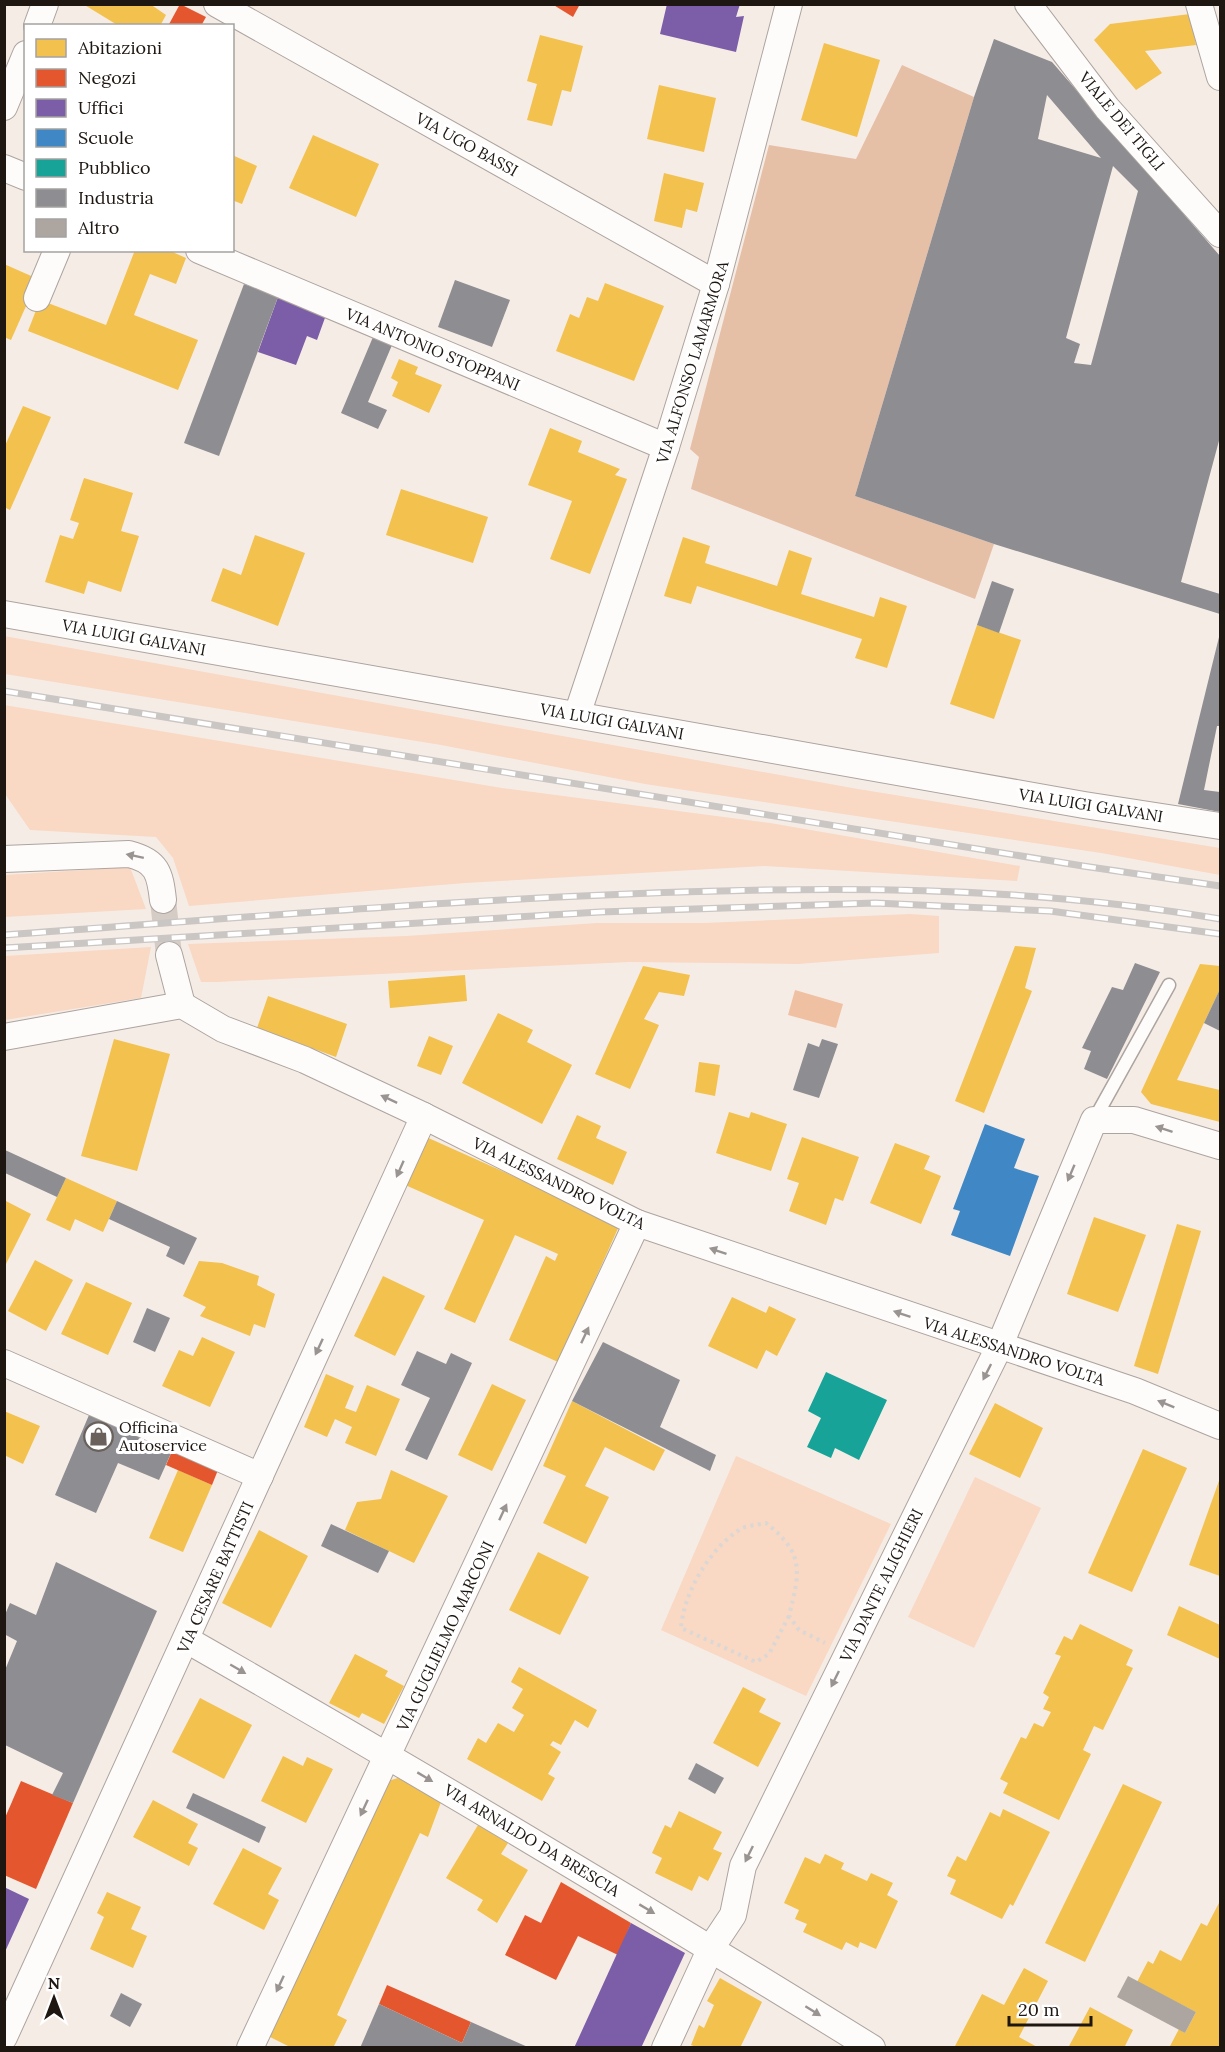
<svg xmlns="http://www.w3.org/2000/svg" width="1225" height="2052" viewBox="0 0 1225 2052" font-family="Lora,serif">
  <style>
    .green { fill: #f9d8c4 }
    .forest { fill: #e6bfa7 }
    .water { fill: #f0c0a3 }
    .homes { fill: #f2c14e }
    .shops { fill: #e4572e }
    .offices { fill: #7b5ea7 }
    .schools { fill: #3f88c5 }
    .public { fill: #17a398 }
    .industry { fill: #8d8d92; fill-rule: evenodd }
    .building { fill: #ada5a0 }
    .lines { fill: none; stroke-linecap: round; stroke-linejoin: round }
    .street-tunnel { stroke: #d6ccc6; stroke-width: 26; stroke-dasharray: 26 13; stroke-linecap: butt }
    .lane-casing { stroke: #aca49f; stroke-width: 15 }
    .street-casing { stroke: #aca49f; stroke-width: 28 }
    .path { stroke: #dad7d5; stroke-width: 4; stroke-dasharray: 3 4.5; stroke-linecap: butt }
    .lane { stroke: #fefcfb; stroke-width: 12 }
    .street { stroke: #fefcfb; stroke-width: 26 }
    .rail-casing { stroke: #c9c6c4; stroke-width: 7 }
    .rail { stroke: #fff; stroke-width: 4.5; stroke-dasharray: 14; stroke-linecap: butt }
    .oneway { fill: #999492 }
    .labels { text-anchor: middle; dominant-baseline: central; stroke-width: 6; stroke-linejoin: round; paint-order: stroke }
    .street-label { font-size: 16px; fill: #1e1611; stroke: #fff }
    .poi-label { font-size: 16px; fill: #1e1611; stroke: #fff; text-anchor: start }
  </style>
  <rect width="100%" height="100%" fill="#f6ece6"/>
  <!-- green -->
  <g class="green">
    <path d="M4,636L858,789L1220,848V875L1101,853L645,784L441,745L5,674Z"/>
    <path d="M4,705L502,788L770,823L1020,866L1017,881L765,866L465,883L189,906L173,858L156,837L30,830L5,794Z"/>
    <path d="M130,867L146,909L5,917V875Z"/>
    <path d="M910,914L939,916V953L798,964L629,962L217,982H201L188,944L406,936L597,923H704Z"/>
    <path d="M151,947L141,998L5,1020V956Z"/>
    <path d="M736,1456L891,1524L806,1696L661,1630Z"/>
    <path d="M975,1477L1041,1508L974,1648L908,1617Z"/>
  </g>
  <!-- forest -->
  <path class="forest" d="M902,65L974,97L855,496L994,544L975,599L691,489L699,457L690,449L769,145L856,159Z"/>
  <!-- water -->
  <path class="water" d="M795,990L843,1004L836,1028L788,1015Z"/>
  <!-- homes -->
  <g class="homes">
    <path d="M83,4H150L166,15L160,26H119Z"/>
    <path d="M1190,14L1196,45L1145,51L1162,73L1136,90L1094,40L1110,24Z"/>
    <path d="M540,35L583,46L571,92L562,90L552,126L527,120L537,84L527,81Z"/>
    <path d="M824,43L880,60L857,137L801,120Z"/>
    <path d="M659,85L716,98L704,152L647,139Z"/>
    <path d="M313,135L379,164L356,217L289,188Z"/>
    <path d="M232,155L257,166L242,204L232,200Z"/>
    <path d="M664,173L704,183L697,212L686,209L682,228L654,221Z"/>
    <path d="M135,250H168L186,258L176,284L150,274L134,315L198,340L178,390L28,331L40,300L106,325Z"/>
    <path d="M4,264L38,279L11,340L4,337Z"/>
    <path d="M605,283L664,306L634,381L556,351L570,314L579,318L587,297L598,301Z"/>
    <path d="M399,359L418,367L415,374L442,385L429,413L392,396L398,382L391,378Z"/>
    <path d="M23,406L51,417L10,510L4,507V448Z"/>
    <path d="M550,428L582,441L578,452L620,469L615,475L627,479L590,574L550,559L572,501L528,485Z"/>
    <path d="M84,478L133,493L121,531L139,536L121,592L88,581L84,594L45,582L60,535L73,539L79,523L70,520Z"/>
    <path d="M401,489L488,517L473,563L386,535Z"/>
    <path d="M255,535L305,553L278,626L211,601L223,568L241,575Z"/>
    <path d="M683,537L710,546L705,563L777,586L789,550L812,558L801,594L874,617L880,597L907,606L887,668L855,658L862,639L697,586L691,604L664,596Z"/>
    <path d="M977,625L1021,640L994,719L950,704Z"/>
    <path d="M1015,946L1036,948L1025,988L1032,991L984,1113L955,1101Z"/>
    <path d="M1200,964L1220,966V989L1177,1080L1220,1090V1122L1151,1104L1141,1092Z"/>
    <path d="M643,966L690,975L684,996L659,992L644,1019L659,1025L630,1089L595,1074Z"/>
    <path d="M465,975L467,1001L390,1008L388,981Z"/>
    <path d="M268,996L347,1024L336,1057L257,1028Z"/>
    <path d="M498,1013L533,1030L527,1042L572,1065L542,1124L462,1083Z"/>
    <path d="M429,1036L453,1046L441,1075L417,1066Z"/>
    <path d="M114,1039L170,1054L137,1171L81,1156Z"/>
    <path d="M699,1062L720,1065L715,1096L695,1092Z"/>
    <path d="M729,1112L749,1118L751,1112L787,1124L771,1171L716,1153Z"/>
    <path d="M577,1115L601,1126L596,1138L627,1152L613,1185L557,1159Z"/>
    <path d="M424,1136L620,1224L558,1362L509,1340L546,1256L555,1261L558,1254L515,1235L475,1323L444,1309L484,1220L403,1184Z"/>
    <path d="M802,1137L859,1157L843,1201L835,1198L826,1225L789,1211L799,1183L787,1179Z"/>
    <path d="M895,1143L930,1156L924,1169L941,1176L921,1224L870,1203Z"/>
    <path d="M66,1178L117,1201L103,1232L75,1219L70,1231L46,1220Z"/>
    <path d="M4,1200L31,1214L4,1268Z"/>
    <path d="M1094,1217L1146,1235L1118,1312L1067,1294Z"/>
    <path d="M1177,1224L1201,1231L1158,1374L1134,1366Z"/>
    <path d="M35,1260L73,1280L46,1331L8,1311Z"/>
    <path d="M199,1261L222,1263L259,1276L257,1285L275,1294L265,1328L254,1324L250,1336L200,1316L206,1307L183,1296Z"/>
    <path d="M383,1276L425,1296L395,1356L354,1336Z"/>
    <path d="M86,1282L132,1303L108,1355L61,1334Z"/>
    <path d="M732,1297L766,1313L769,1306L796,1319L777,1356L766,1350L757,1369L708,1346Z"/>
    <path d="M202,1337L235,1352L210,1407L162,1386L179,1350L193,1356Z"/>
    <path d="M326,1374L354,1386L345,1408L356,1412L367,1385L400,1399L376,1456L345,1443L352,1427L335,1419L327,1437L304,1427Z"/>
    <path d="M492,1384L526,1400L492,1471L458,1455Z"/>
    <path d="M572,1401L665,1450L654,1471L605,1447L585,1486L609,1497L586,1544L543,1523L566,1476L543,1466Z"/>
    <path d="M995,1403L1043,1428L1020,1478L969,1454Z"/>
    <path d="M4,1411L40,1426L23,1464L4,1455Z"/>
    <path d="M1143,1449L1187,1468L1132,1592L1088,1573Z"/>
    <path d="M178,1470L212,1485L183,1552L149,1538Z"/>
    <path d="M391,1470L448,1496L414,1563L345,1530L357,1502L381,1499Z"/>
    <path d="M1220,1478V1576L1189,1565Z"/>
    <path d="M259,1530L308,1556L271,1628L222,1603Z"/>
    <path d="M538,1552L589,1577L560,1635L509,1610Z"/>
    <path d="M1179,1606L1220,1625V1659L1167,1635Z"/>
    <path d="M1080,1624L1133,1650L1126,1665L1133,1668L1103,1730L1094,1726L1083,1750L1091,1754L1059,1820L1003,1793L1008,1783L1000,1779L1021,1737L1026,1739L1034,1723L1043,1727L1051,1712L1043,1709L1049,1697L1043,1693L1061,1656L1055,1654L1064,1636L1072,1640Z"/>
    <path d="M355,1654L388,1671L385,1676L404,1686L384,1724L362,1713L359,1718L329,1703Z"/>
    <path d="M519,1667L597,1710L588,1728L575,1720L561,1745L553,1741L550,1745L561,1752L548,1774L555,1778L542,1801L467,1759L478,1738L486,1743L498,1723L514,1732L524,1715L512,1708L523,1689L511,1682Z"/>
    <path d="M743,1687L766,1699L759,1712L781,1723L758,1767L713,1743Z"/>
    <path d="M200,1698L252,1725L224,1779L172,1752Z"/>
    <path d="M283,1756L303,1766L307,1757L333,1769L306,1823L261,1801Z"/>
    <path d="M398,1778L441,1802L428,1837L420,1833L337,2015L347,2020L333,2048H292L268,2036L388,1781Z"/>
    <path d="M1123,1784L1162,1802L1085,1962L1045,1943Z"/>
    <path d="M153,1800L198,1824L188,1843L198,1848L189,1866L133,1837Z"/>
    <path d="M1003,1809L1050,1832L1013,1906L1010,1904L1002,1919L950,1894L956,1880L947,1876L957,1856L966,1861L990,1812L1000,1817Z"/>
    <path d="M679,1811L722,1832L713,1849L722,1853L708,1881L699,1876L692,1891L655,1873L662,1858L652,1853L665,1825L671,1828Z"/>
    <path d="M478,1825L508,1843L501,1854L528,1870L497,1923L477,1910L483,1900L446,1878Z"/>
    <path d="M243,1848L282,1868L268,1894L279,1900L264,1930L213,1904Z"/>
    <path d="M825,1854L844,1863L841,1869L867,1881L871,1873L893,1883L887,1895L898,1901L876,1949L860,1942L858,1948L846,1942L842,1950L803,1932L807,1924L795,1919L799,1910L784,1903L805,1857L820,1864Z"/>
    <path d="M107,1892L141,1907L131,1929L147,1936L133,1968L90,1949L104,1917L97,1913Z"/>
    <path d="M1220,1901V2048H1169L1179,2029L1185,2033L1196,2012L1137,1982L1148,1961L1153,1964L1160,1950L1181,1961L1201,1923L1207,1926Z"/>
    <path d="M1024,1968L1048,1981L1019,2037L1039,2048H954L982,1994L1004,2005Z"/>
    <path d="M720,1978L762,2002L740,2048H698L691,2045L699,2025L704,2028L714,2005L707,2001Z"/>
    <path d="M1090,2007L1133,2030L1124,2048H1068Z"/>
  </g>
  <!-- shops -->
  <g class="shops">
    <path d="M180,4L206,17L201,26H168Z"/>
    <path d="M552,4H580L573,17Z"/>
    <path d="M172,1451L218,1470L212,1485L166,1465Z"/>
    <path d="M21,1781L73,1803L36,1889L4,1875V1820Z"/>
    <path d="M561,1882L631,1923L618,1955L578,1936L556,1980L505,1955L525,1915L541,1923Z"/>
    <path d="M387,1985L471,2022L462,2043L379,2004Z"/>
  </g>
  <!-- offices -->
  <g class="offices">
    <path d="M667,4H740L736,17L744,16L736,52L660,34Z"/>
    <path d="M278,297L326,315L317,340L307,336L296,365L258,352Z"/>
    <path d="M4,1887L29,1899L4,1954Z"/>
    <path d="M631,1923L685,1953L641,2048H574Z"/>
  </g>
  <!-- schools -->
  <path class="schools" d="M985,1124L1025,1139L1014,1168L1039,1176L1010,1256L951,1235L960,1211L953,1209Z"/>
  <!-- public -->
  <path class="public" d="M826,1372L887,1400L859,1460L835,1448L831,1458L807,1447L821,1418L808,1411Z"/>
  <!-- industry -->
  <g class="industry">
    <path d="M994,39L1052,62L1220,256V437L1181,582L1220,594V614L994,544L855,496L974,97ZM1047,95L1101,158L1038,139ZM1113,166L1138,191L1091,365L1074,363L1080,344L1066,338Z"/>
    <path d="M455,280L510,300L492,347L438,327Z"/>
    <path d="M244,284L278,297L219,456L184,443Z"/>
    <path d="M373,337L392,345L368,402L387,410L378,429L341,413Z"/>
    <path d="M992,581L1014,589L999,633L977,625Z"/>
    <path d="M1220,633V726H1217L1204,790L1220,792V812L1178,804Z"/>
    <path d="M1135,963L1160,972L1107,1079L1084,1069L1091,1051L1082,1048L1112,987L1123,990Z"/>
    <path d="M1220,989V1031L1204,1023Z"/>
    <path d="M822,1039L838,1044L819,1098L793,1090L808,1043L819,1047Z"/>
    <path d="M5,1150L66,1178L57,1197L5,1173Z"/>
    <path d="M117,1201L197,1238L184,1265L166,1256L170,1247L109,1219Z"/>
    <path d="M147,1308L170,1318L155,1352L133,1342Z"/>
    <path d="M603,1342L680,1380L660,1427L716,1455L710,1471L572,1401Z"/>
    <path d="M417,1351L446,1364L451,1353L472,1363L427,1460L405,1450L430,1398L401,1385Z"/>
    <path d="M89,1415L172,1451L159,1480L118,1463L96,1513L55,1495Z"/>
    <path d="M331,1524L389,1551L378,1573L321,1546Z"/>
    <path d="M56,1562L157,1611L73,1803L52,1795L63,1773L5,1745V1670L17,1641L4,1634V1617L10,1603L36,1615Z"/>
    <path d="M696,1763L724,1778L715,1794L688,1779Z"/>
    <path d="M193,1793L266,1827L259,1843L186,1808Z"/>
    <path d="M121,1993L142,2004L130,2027L110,2016Z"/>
    <path d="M379,2004L462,2043L471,2022L530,2048H360Z"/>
  </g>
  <!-- building -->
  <path class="building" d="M1128,1976L1196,2012L1185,2033L1117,1997Z"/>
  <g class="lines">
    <!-- street-tunnel -->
    <path class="street-tunnel" d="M163,900L169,955"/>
    <defs>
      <path id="lane" d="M1094,1120L1169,985"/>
      <g id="street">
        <path d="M217,4L716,284"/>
        <path d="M1028,4L1107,108L1220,234"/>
        <path d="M1199,4L1220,77"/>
        <path d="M37,26L45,4"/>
        <path d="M4,107L26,54"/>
        <path d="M4,168L26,177"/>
        <path d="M199,250L666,447"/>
        <path d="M37,298L57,250"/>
        <path d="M4,614L1084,805L1220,826"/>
        <path d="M577,715L666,447L716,284L789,4"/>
        <path d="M4,859L129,854C157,861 160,873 163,900"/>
        <path d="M169,955L182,1005"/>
        <path d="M4,1037L182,1005L223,1029L305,1060L424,1116L637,1223L1135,1391L1220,1426"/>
        <path d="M4,1363L260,1476"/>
        <path d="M187,1640C418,1772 646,1908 872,2048"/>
        <path d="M4,2037L424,1116"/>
        <path d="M250,2048L637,1223"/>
        <path d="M665,2048L711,1948L733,1915L743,1866L999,1347L1094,1120H1134L1220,1146"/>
      </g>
    </defs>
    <!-- lane casing -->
    <use href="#lane" class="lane-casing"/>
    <!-- street casing -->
    <use href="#street" class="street-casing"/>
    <!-- path -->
    <path class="path" d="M789,1616L769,1654L756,1662L681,1628C684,1592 709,1550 739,1530C746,1525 758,1525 766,1523C805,1554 800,1571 789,1616L799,1630L825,1643"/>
    <!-- lane -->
    <use href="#lane" class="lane"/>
    <!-- street -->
    <use href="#street" class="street"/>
    <defs>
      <g id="rail">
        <path d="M4,691L1083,866L1220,886"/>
        <path d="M4,935C212,920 420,902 628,894C828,886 1022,885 1220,919"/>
        <path d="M4,948L600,912L875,903L1050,911L1220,934"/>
      </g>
    </defs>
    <!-- rail casing -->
    <use href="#rail" class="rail-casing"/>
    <!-- rail -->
    <use href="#rail" class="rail"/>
  </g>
  <!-- one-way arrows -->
  <defs><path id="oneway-solid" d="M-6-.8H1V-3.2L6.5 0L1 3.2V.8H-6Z" transform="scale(1.5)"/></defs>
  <g class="oneway">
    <use href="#oneway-solid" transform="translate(135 856) rotate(-168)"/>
    <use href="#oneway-solid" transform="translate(389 1099) rotate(-155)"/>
    <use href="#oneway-solid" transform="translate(1164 1129) rotate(-162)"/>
    <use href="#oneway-solid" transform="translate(400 1169) rotate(114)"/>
    <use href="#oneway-solid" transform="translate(1071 1173) rotate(113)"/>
    <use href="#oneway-solid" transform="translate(718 1251) rotate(-161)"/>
    <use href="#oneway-solid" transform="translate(902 1314) rotate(-161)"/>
    <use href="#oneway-solid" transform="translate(585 1335) rotate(-65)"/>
    <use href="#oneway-solid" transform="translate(319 1347) rotate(115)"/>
    <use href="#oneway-solid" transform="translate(987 1372) rotate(117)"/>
    <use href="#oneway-solid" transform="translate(1166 1404) rotate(-158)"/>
    <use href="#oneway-solid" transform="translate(503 1512) rotate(-65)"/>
    <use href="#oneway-solid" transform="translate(238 1669) rotate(30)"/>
    <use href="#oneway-solid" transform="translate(835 1679) rotate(116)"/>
    <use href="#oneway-solid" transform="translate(425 1777) rotate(31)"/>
    <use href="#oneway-solid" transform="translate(364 1808) rotate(115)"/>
    <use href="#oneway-solid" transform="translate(749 1854) rotate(116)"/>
    <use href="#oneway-solid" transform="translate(647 1909) rotate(31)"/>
    <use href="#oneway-solid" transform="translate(280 1984) rotate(115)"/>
    <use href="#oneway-solid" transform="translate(813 2011) rotate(32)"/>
  </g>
  <!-- icons -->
  <defs>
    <symbol id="shop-ring" viewBox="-11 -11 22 22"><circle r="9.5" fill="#fff" stroke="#6a615c" stroke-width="1.5"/><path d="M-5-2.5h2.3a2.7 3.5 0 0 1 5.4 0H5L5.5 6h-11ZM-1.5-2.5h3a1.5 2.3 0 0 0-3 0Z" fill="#6a615c"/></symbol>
  </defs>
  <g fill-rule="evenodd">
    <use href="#shop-ring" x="82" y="1420" width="33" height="33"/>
  </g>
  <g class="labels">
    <!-- street labels -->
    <g class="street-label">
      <text transform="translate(1122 121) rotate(50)">VIALE DEI TIGLI</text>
      <text transform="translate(467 144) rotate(29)">VIA UGO BASSI</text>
      <text transform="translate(433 349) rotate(23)">VIA ANTONIO STOPPANI</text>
      <text transform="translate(692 362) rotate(-73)">VIA ALFONSO LAMARMORA</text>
      <text transform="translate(134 637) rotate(10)">VIA LUIGI GALVANI</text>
      <text transform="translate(612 721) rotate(10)">VIA LUIGI GALVANI</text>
      <text transform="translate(1091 805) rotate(9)">VIA LUIGI GALVANI</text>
      <text transform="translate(559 1183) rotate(26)">VIA ALESSANDRO VOLTA</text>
      <text transform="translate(1014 1351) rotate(18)">VIA ALESSANDRO VOLTA</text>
      <text transform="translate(215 1577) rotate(-66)">VIA CESARE BATTISTI</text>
      <text transform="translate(881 1585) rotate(-64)">VIA DANTE ALIGHIERI</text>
      <text transform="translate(445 1636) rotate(-65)">VIA GUGLIELMO MARCONI</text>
      <text transform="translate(532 1840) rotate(31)">VIA ARNALDO DA BRESCIA</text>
    </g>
    <!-- poi labels -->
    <g class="poi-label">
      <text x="119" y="1427">Officina<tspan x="119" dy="18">Autoservice</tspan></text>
    </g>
  </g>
  <!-- border -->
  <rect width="1225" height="2052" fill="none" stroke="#1e1611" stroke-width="12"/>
  <!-- legend -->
  <rect x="24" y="24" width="210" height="228" fill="#ffffff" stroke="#a5a2a0" stroke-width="1.5"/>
  <rect x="36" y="39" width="30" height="18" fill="#f2c14e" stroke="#a5a2a0" stroke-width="1.5"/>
  <text x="78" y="54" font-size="18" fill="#1e1611">Abitazioni</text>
  <rect x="36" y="69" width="30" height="18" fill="#e4572e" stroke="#a5a2a0" stroke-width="1.5"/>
  <text x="78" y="84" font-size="18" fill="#1e1611">Negozi</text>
  <rect x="36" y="99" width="30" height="18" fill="#7b5ea7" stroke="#a5a2a0" stroke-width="1.5"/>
  <text x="78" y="114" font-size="18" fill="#1e1611">Uffici</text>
  <rect x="36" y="129" width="30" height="18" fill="#3f88c5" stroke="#a5a2a0" stroke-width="1.5"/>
  <text x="78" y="144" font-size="18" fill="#1e1611">Scuole</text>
  <rect x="36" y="159" width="30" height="18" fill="#17a398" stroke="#a5a2a0" stroke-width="1.5"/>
  <text x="78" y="174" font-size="18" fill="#1e1611">Pubblico</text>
  <rect x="36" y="189" width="30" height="18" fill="#8d8d92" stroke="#a5a2a0" stroke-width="1.5"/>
  <text x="78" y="204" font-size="18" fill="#1e1611">Industria</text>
  <rect x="36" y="219" width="30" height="18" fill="#ada5a0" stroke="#a5a2a0" stroke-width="1.5"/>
  <text x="78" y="234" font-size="18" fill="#1e1611">Altro</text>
  <!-- north arrow -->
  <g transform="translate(54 1998)" stroke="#ffffff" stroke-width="4.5" paint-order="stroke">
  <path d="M0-4.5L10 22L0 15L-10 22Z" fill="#1e1611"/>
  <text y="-9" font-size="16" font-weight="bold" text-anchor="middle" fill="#1e1611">N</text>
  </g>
  <!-- scale -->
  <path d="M1009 2016v9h82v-9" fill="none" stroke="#1e1611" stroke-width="3"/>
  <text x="1018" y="2016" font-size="18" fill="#1e1611" stroke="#ffffff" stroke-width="4.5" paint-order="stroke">20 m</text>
</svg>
